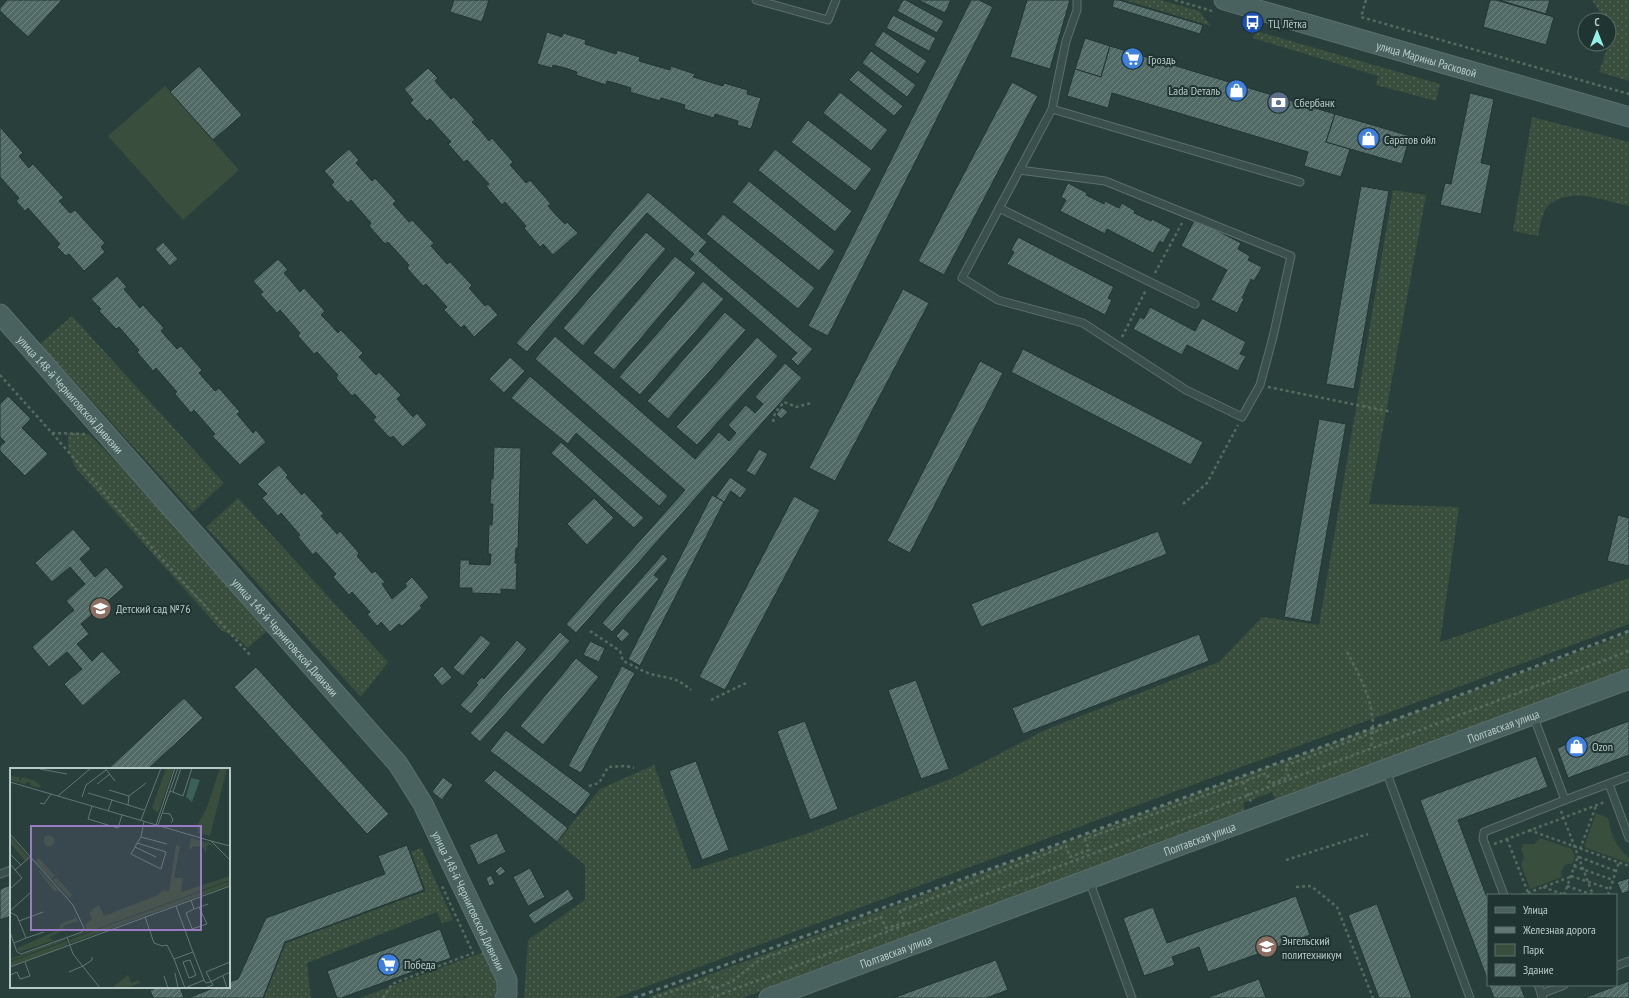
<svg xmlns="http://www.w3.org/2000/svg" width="1629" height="998" viewBox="0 0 1629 998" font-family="'PT Sans Narrow',sans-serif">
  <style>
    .grass { fill: url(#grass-dots) }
    .park { fill: #394e3c }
    .building { fill: url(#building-hatch); stroke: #223633 }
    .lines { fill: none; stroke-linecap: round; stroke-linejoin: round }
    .lane-casing { stroke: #5c6f6c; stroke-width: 9 }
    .secondary-casing { stroke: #5c6f6c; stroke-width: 21 }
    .path { stroke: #566a5e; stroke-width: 2.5; stroke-dasharray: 3 3; stroke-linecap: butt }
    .lane { stroke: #3b4f4c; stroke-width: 7 }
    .secondary { stroke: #4a625f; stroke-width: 19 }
    .rail { stroke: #627975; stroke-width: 3; stroke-dasharray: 4 4; stroke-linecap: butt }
    .labels { text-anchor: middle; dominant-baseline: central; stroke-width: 4; stroke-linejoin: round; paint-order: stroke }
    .poi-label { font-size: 12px; fill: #b8cac7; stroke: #203431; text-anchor: start }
    .street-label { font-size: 12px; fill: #b8cac7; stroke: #203431 }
    .inset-road { fill: none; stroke: #627773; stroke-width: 1 }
    .view { fill: #9a7bc3; fill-opacity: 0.15; stroke: #9a7bc3; stroke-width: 2 }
    .inset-edge { fill: none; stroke: #b8cac7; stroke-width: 2 }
  </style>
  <defs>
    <pattern id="grass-dots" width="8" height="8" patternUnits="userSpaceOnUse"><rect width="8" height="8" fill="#394e3c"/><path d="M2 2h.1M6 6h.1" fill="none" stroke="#546657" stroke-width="1.8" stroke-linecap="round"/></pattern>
    <pattern id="building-hatch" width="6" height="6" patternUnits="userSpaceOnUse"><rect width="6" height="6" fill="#516a66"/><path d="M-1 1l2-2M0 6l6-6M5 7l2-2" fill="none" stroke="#708581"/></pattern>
  </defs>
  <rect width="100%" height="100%" fill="#283f3b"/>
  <!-- grass -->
  <g class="grass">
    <path d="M1124,0H1161L1199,11L1211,26Z"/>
    <path d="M1592,0H1629V81L1599,72L1613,31L1609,26V20H1605Z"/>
    <path d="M1256,31L1440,84L1436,101L1376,85L1378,76L1253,38Z"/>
    <path d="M1532,117L1629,142V206C1606,201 1570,186 1549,205C1542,211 1540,227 1538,236L1513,231Z"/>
    <path d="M1393,190L1426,195L1369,504L1459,507L1440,642L1629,578V624L615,998H524L528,940L585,900V865L557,842L600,789L654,765L692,870L809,833L953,778L1045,730L1219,662L1262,617L1319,625Z"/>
    <path d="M72,316L224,483L193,512L40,344Z"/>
    <path d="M68,433L89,434L136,482L267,631L248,648L240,640L221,630L75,467L68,448Z"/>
    <path d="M238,498L388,662L361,697L206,527Z"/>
    <path d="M1629,633V670L1276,802L1272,792L1243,803L1246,813L742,998H646Z"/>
    <path d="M421,848L453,920L442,923L437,912L307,963L311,998H264L286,943L426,891L411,852Z"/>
    <path d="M486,951C492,966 503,983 493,998H466V996L461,998H360Z"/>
  </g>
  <!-- park -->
  <g class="park">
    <path d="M165,86L239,170L183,220L108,136Z"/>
    <path d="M1596,813L1608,818C1612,836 1615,845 1629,858V863L1584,847Z"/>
    <path d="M1540,838L1572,849L1575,857L1572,864H1566L1561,871L1562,877L1530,889L1521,864L1524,857L1521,849L1524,844H1534Z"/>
  </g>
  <!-- building -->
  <g class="building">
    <path d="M7,0H62L28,37L0,11V8Z"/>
    <path d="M454,0H489L482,22L450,12Z"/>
    <path d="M903,0H906L944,21L937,33L897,11Z"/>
    <path d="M918,0H951L945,13Z"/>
    <path d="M971,0H979L993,7L828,336L808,326Z"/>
    <path d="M1027,0H1070L1050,69L1010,57Z"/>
    <path d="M1114,0H1119L1203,25L1200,34L1112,7Z"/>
    <path d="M1490,0H1496L1554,17L1546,45L1483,27Z"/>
    <path d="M1499,0H1550L1546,14Z"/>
    <path d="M893,15L936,38L929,51L886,28Z"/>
    <path d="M883,31L927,61L918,74L874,45Z"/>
    <path d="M547,32L562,37L563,33L586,40L585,44L616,54L617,50L640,57L639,61L670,70L671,66L695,74L693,77L723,86L724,83L748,90L747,94L761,98L751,129L737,125L738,121L715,114L714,118L684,109L685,105L675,102L661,98L660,101L630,92L631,88L618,84L607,81L606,85L576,75L577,72L565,68L553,65L552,68L537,64Z"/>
    <path d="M1085,38L1110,46L1101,77L1075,69Z"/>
    <path d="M1110,46L1335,114L1326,142L1350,149L1341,177L1304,166L1308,152L1112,93L1108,108L1067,96L1075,69L1101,77Z"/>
    <path d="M871,51L916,85L907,97L862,63Z"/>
    <path d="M199,66L242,115L213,140L170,92Z"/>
    <path d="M428,68L438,78L435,81L451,99L454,97L475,120L472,122L480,130L489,141L492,138L513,162L510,165L519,175L526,183L530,180L551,204L548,206L556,215L565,224L567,222L578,233L553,255L543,244L540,247L524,228L526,226L505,202L502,205L486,186L489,184L467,160L464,162L448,144L451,142L430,119L427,121L410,103L413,100L404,89Z"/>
    <path d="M858,70L903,106L894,116L849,80Z"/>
    <path d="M1012,82L1038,96L944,275L918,261Z"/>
    <path d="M840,92L888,130L871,151L823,113Z"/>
    <path d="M1470,93L1494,99L1481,163L1491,165L1481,214L1440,205L1445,183L1451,184Z"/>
    <path d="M1335,114L1410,136L1402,164L1326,142Z"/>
    <path d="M808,120L872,169L855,191L791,142Z"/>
    <path d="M0,127L23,153L19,156L23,161L29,168L33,164L64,198L59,201L70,213L75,210L105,243L101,247L105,252L84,271L69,254L66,256L57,247L60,244L28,208L25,211L16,201L19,198L0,177Z"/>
    <path d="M349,149L359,160L356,163L372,181L375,178L396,201L393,204L409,222L412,220L434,243L431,246L447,264L450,262L472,285L469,288L485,306L488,304L498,315L474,337L464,325L461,328L444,310L447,307L426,284L423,286L407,268L409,265L388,242L385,244L369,226L371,223L351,200L348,203L331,185L334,182L324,171Z"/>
    <path d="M775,149L852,211L835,232L758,170Z"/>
    <path d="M749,181L835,251L819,271L732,202Z"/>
    <path d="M1068,183L1087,193L1086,195L1104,204L1105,201L1119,208L1122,203L1135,211L1134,213L1151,221L1152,219L1171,229L1163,243L1160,241L1153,253L1107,229L1105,234L1060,211L1066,200L1061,197Z"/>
    <path d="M1361,186L1389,191L1354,389L1326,384Z"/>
    <path d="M648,192L707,242L699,251L813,349L798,366L791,359L797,353L689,259L694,254L647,213L527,352L516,343Z"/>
    <path d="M723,214L815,288L798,309L706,234Z"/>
    <path d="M1195,219L1241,243L1238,249L1250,256L1248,260L1262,267L1254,281L1251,279L1242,298L1244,299L1237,313L1211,300L1227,270L1181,246Z"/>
    <path d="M646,232L666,249L583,346L563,328Z"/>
    <path d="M1018,237L1114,287L1108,298L1112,300L1105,315L1007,264L1014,252L1011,250Z"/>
    <path d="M163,242L178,259L170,266L155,249Z"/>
    <path d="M675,256L696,273L614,370L593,353Z"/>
    <path d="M278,259L288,270L284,273L292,282L300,292L304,288L325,311L321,315L330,324L338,333L341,330L363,353L359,357L376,375L379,372L401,395L397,399L413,417L417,413L427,425L403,447L393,436L390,438L373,420L376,417L355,394L352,396L336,378L338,375L317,352L314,354L298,336L300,333L280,310L277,313L260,294L263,292L253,281Z"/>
    <path d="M117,276L127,287L124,289L140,308L143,305L164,328L161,331L177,349L181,346L202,370L199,373L215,391L219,388L240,412L237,414L253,433L256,430L266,442L240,465L212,436L215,434L194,410L191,413L175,394L177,392L156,368L153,371L137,352L139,350L119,327L116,329L99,311L101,309L91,299Z"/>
    <path d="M703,281L724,299L640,395L619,377Z"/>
    <path d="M903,289L929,303L835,481L809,468Z"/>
    <path d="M1150,307L1195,331L1202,318L1246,342L1240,354L1246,356L1238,371L1187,345L1182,355L1133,329L1140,317L1144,319Z"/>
    <path d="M725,312L746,330L668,419L647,401Z"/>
    <path d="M555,336L695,459L719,432L729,441L736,433L728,425L746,405L755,413L763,404L755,397L785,363L802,378L576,633L566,624L685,490L535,359Z"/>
    <path d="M757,337L778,356L697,445L676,427Z"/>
    <path d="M1023,349L1203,442L1191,465L1011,372Z"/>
    <path d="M510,357L525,371L504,393L489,379Z"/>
    <path d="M980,361L1003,373L910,553L887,541Z"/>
    <path d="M530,376L668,496L659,506L576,433L568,444L511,398Z"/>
    <path d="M8,396L31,419L22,428L48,454L25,476L0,451V446L5,442L0,437V404Z"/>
    <path d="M782,407L788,412L781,419L776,414Z"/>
    <path d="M1319,419L1346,424L1311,622L1284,617Z"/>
    <path d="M561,442L644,518L634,528L551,453Z"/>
    <path d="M494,447L521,448L518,548H516L515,563H517L516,590L501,589V594L472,593V588H459L460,560H470L469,564L490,565L491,554H488L489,524L492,525L493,504H490L491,479H493Z"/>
    <path d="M759,449L768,454L755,476L746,471Z"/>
    <path d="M279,465L288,475L286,477L302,495L304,492L324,514L321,516L337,534L340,531L359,553L357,556L372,573L375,571L385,582L382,584L392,599L407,586L405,584L412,577L429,597L420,606L422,608L402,626L399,624L390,632L381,622L377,626L367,614L370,612L352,592L349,595L333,577L336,574L316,552L313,555L298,537L300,535L281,513L278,516L262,498L267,494L257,484Z"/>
    <path d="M730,477L747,489L740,498L731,491L724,502L716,497Z"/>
    <path d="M712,495L724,502L640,666L628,659Z"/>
    <path d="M794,496L820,510L725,690L699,677Z"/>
    <path d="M594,498L614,518L587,545L567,524Z"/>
    <path d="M1618,515L1629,518V566L1607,561Z"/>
    <path d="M73,529L91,549L80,559L95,577L106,567L124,587L81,624L89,634L77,644L92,661L102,651L121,672L83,706L64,684L82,669L67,652L49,667L32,647L74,610L66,601L85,584L70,567L52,582L35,563Z"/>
    <path d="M1158,531L1167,554L981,627L971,604Z"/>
    <path d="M663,554L668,559L654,575L659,579L612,632L602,623Z"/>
    <path d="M623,628L630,634L622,642L616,636Z"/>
    <path d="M560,632L570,641L480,742L470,733Z"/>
    <path d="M1199,634L1209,661L1023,734L1012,708Z"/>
    <path d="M481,635L491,643L463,676L453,668Z"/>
    <path d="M517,640L527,649L471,714L460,705L478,685L476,683L482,677L484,679Z"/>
    <path d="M590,641L605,648L599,662L583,655Z"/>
    <path d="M576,658L599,677L543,745L520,726Z"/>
    <path d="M442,666L452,677L442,686L433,675Z"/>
    <path d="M622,666L635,673L581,773L568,766Z"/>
    <path d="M256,667L389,814L367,834L234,687Z"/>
    <path d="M916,680L949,769L921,779L888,690Z"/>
    <path d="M184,698L203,718L148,769H108Z"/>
    <path d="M805,721L838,809L810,820L777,731Z"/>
    <path d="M1629,721V755L1568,778L1557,748Z"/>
    <path d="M506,730L591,794L575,815L490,751Z"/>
    <path d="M1536,756L1548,787L1458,820L1488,900V981L1420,800Z"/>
    <path d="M696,761L729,850L702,860L669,771Z"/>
    <path d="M495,770L568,828L557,842L484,781Z"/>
    <path d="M443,777L453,785L442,800L432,792Z"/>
    <path d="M497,833L506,852L478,865L469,845Z"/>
    <path d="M407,845L424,890L285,942L263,998H188L216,987H229V982L238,979L266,918L385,874L378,856Z"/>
    <path d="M501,866L506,872L499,876L495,871Z"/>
    <path d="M530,868L545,897L528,906L513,877Z"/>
    <path d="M491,875L495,884L489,886L486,878Z"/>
    <path d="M1629,878V891L1622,894L1617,882Z"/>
    <path d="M11,885V916L0,920V889Z"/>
    <path d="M568,889L574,899L534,924L528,915Z"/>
    <path d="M1296,896L1310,935L1208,972L1199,947L1172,957L1175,965L1144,976L1123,918L1153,907L1167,943Z"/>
    <path d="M1377,904L1412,998H1379L1348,915Z"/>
    <path d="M440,929L451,958L341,998H337L327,971Z"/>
    <path d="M996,960L1008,990L986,998H893Z"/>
    <path d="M1259,979L1266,998H1209V997Z"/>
    <path d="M1629,981V998H1584Z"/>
    <path d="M1489,985H1520L1525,998H1494Z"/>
    <path d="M160,987H180L184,998H153L150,990Z"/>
  </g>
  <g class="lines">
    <defs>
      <g id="lane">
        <path d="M756,0L828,20L836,0"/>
        <path d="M1052,109L1300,182"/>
        <path d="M1019,170L1105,181L1291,256L1273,337L1260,385L1242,417L1186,390L1083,323L998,300L962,278L1052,109L1066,41L1077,10V0"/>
        <path d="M999,208L1195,304"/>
        <path d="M1386,771L1470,998"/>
        <path d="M1609,784L1629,838"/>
        <path d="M1565,800L1629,776"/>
        <path d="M0,874L11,870"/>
        <path d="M1089,880L1132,998"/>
        <path d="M1504,895L1483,839L1484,832L1565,800L1533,715"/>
        <path d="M1616,966L1629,961"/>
        <path d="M1538,985L1543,998"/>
        <path d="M1541,994L1564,985"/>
      </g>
      <g id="secondary">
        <path id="s1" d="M1224,0L1629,117"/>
        <path id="s2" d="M0,314L398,764L423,804L507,980V994L505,998"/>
        <path id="s3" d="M769,998L1629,679"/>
      </g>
    </defs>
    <!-- lane casing -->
    <use href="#lane" class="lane-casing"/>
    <!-- secondary casing -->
    <use href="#secondary" class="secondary-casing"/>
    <!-- path -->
    <g class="path">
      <path d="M1175,0L1212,11"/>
      <path d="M1366,0L1361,17L1629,94"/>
      <path d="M1155,273L1182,223"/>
      <path d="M1122,337L1146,290"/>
      <path d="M0,375L52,433L85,434"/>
      <path d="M1268,387L1392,412"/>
      <path d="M773,422L775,413L784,402L796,407L811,403"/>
      <path d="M52,433L154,550L250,655"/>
      <path d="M1183,504L1207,483L1238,425"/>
      <path d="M590,631L620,651L623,661C633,665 644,673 655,675C673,679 677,678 691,690"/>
      <path d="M1347,652C1357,671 1369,692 1372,714C1374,725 1372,737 1371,748"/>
      <path d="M711,700L746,683"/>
      <path d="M1243,782L1251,802"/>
      <path d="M589,786L599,783L608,767L626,766L634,768"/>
      <path d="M1561,811L1593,895"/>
      <path d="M1529,830L1629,866"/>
      <path d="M1507,839L1529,895"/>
      <path d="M1494,844L1605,802"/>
      <path d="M1580,849L1596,806"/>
      <path d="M1579,857L1616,871"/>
      <path d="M1286,860L1368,834"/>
      <path d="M1574,866L1613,880"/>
      <path d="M1571,876L1610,889"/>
      <path d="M1567,886L1593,895"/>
      <path d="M1296,887L1311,886L1337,907L1373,998"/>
      <path d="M1543,887L1565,895"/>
      <path d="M1522,895L1570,877"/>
      <path d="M1564,895L1578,856"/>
      <path d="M1608,895L1619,862"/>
      <path d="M383,998L392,984L473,953L442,886"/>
      <path d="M653,998L708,979L714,989L731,982L761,959L881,917L886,928L904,923L900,911L1066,846L1070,857L1089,850L1085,839L1267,773L1270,784L1289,777L1285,766L1382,729"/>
      <path d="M711,998L1629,651"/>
    </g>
    <!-- lane -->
    <use href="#lane" class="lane"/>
    <!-- secondary -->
    <use href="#secondary" class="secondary"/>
    <!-- rail -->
    <path class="rail" d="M634,998L1012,861L1373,728L1629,631"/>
  </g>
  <!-- icons -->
  <defs>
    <symbol id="bus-disc" viewBox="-11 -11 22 22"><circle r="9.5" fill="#1a4fb4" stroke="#203431"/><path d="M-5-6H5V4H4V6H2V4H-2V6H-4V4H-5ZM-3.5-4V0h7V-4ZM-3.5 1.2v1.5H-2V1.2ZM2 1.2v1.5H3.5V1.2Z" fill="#fff"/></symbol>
    <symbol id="supermarket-disc" viewBox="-11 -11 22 22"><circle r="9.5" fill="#3f7fe0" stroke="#203431"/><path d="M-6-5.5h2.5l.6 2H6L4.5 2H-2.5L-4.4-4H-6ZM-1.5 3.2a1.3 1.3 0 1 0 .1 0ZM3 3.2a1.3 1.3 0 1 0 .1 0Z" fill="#fff"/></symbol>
    <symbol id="shop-disc" viewBox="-11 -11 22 22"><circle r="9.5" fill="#3f7fe0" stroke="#203431"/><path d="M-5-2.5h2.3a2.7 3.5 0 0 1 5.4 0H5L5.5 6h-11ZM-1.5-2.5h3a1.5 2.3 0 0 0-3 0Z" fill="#fff"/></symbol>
    <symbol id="bank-disc" viewBox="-11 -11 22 22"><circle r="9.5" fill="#5c6f8a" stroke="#203431"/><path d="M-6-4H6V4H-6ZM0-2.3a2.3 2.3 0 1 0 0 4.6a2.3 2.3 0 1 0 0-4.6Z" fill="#fff"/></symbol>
    <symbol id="school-disc" viewBox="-11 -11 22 22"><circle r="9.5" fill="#8d6e63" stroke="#203431"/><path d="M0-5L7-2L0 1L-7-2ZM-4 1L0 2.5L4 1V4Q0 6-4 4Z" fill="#fff"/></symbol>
    <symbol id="university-disc" viewBox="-11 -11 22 22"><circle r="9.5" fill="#8d6e63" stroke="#203431"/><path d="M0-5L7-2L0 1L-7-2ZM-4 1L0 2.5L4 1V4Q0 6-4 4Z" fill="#fff"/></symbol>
  </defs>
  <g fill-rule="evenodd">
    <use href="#bus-disc" x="1240" y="10" width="25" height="25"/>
    <use href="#supermarket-disc" x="1120" y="46" width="25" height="25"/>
    <use href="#shop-disc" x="1224" y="78" width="25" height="25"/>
    <use href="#bank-disc" x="1266" y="90" width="25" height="25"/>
    <use href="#shop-disc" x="1356" y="126" width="25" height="25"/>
    <use href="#school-disc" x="88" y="596" width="25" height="25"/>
    <use href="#shop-disc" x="1564" y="734" width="25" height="25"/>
    <use href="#university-disc" x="1254" y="934" width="25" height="25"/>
    <use href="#supermarket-disc" x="376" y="952" width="25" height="25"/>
  </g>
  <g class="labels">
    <!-- poi labels -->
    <g class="poi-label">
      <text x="1268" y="23">ТЦ Лётка</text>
      <text x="1148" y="59">Гроздь</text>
      <text x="1220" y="90" text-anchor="end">Lada Dеталь</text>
      <text x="1294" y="102">Сбербанк</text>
      <text x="1384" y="139">Саратов ойл</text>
      <text x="116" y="608">Детский сад №76</text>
      <text x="1592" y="746">Ozon</text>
      <text x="1282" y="940">Энгельский<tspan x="1282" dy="14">политехникум</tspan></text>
      <text x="404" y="964">Победа</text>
    </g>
    <!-- street labels -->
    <g class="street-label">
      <text stroke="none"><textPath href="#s1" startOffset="211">улица Марины Расковой</textPath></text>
      <text stroke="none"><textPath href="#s2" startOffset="107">улица 148-й Черниговской Дивизии</textPath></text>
      <text stroke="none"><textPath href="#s2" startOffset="431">улица 148-й Черниговской Дивизии</textPath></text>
      <text stroke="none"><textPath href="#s3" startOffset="783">Полтавская улица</textPath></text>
      <text stroke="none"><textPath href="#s3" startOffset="459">Полтавская улица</textPath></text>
      <text stroke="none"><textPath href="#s2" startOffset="755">улица 148-й Черниговской Дивизии</textPath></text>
      <text stroke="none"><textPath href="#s3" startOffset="135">Полтавская улица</textPath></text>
    </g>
  </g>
  <!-- overview -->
  <g transform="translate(10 768)">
    <rect width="220" height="220" fill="#283f3b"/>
    <path d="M156,0H164L148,45L142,40ZM210,0H217L200,68L188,65L187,58L197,39ZM0,68L19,90L15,93L0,75ZM181,70L200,75L219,95L201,77H198L195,86L194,80L184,78L179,82ZM166,77L170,78L164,110H173L171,124L220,108V112L59,171L76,163V156L82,151L79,145L84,140L89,137L94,148L148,127L153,122L159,123ZM29,90L45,108L41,111L25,93ZM28,103H30L49,123H44ZM46,109L62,127L59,130L43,112ZM220,113V117L154,141L61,175L59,172ZM64,146L68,153L53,158L54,162L39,169L43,172L54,169L9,184L7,180L14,177L48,162L51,156L65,150ZM54,171L56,172L0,193V191ZM57,173V177L0,199V194Z" fill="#394e3c"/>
    <path d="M0,8L9,9L10,14L12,9L25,13L31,18L29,20L19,17L21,15L18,14L15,16L0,12Z" fill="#394e3c"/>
    <path d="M33.5 73a5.5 5.5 0 1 1 11 0a5.5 5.5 0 1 1-11 0ZM118,207L121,215L129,212L130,215L116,220H102Z" fill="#394e3c"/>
    <path d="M181,10L190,12L182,34L176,29Z" fill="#39615a"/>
    <path class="inset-road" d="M95,0L105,13M30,1L57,6M0,14L201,73L220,92M87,16L100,6M99,22L119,28M160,23L173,28L182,0M163,24L171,0M78,25L102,32L98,43M48,28L81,0M72,29L76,17L96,2M102,32L134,42M30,35L34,36L41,26M118,37L119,28L136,15M82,38L78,51L108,60L112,47M153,45L160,46L163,52L161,55M131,52L151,0M146,57L165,0M148,57L168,0M0,66L63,137L74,160L72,164L11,186L7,184L0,164M131,69L157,76M201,73L220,78M127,75L156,84L151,101L121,86L125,79L127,75L131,69L134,53M125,79L146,89M0,86L11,97M0,96L12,110L0,121M5,102L20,89M181,132L184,141L176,145L183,163M184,141L198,136M0,143L20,125M0,144L7,148L16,170L4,175M135,149L144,175L152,178L157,177L164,191L183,184L166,138M9,153L33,144M182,161L197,156L189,139M57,169L63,186L90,220M16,170L34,164M183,184L194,212M164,191L175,220L194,212L196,215L200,214L220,204M176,193L180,192L186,207L182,209M176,193L173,194L179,210L182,209M0,199L220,118M59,204L73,198L82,192V189M165,205L168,220M0,207L7,204L10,211L20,208L15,194M154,208L158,220M213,208L217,220M195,220L203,217L196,204L220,194"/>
    <path class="view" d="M21,58H191V162H21Z"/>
    <rect width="220" height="220" class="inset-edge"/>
  </g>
  <!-- legend -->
  <rect x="1487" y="894" width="130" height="92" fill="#203431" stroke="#5d706d"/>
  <rect x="1495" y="907" width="20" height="6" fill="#4a625f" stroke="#5d706d"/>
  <text x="1523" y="914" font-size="12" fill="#b8cac7">Улица</text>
  <rect x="1495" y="927" width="20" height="6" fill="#627975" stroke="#5d706d"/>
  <text x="1523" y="934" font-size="12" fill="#b8cac7">Железная дорога</text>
  <rect x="1495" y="944" width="20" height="12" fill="#394e3c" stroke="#5d706d"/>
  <text x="1523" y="954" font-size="12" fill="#b8cac7">Парк</text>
  <rect x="1495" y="964" width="20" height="12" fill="url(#building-hatch)" stroke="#5d706d"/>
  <text x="1523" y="974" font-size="12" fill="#b8cac7">Здание</text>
  <!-- north arrow -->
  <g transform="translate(1597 32)"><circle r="19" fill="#203431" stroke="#5d706d"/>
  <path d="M0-3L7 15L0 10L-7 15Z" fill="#95f1e5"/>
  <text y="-6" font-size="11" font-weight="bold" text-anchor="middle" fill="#b8cac7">С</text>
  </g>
</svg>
